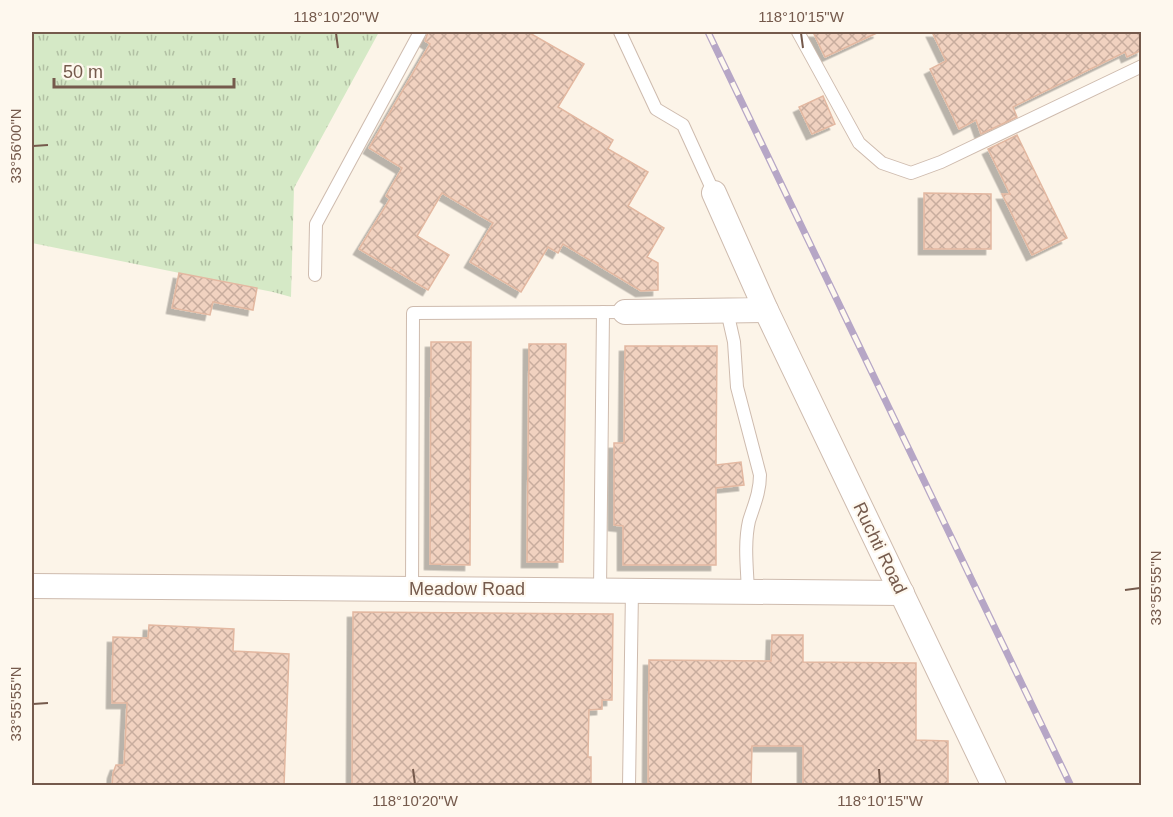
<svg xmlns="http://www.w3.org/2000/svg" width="1173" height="817" viewBox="0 0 1173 817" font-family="Helvetica,sans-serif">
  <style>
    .grass { fill: url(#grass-tufts) }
    .building { fill: url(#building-cross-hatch); stroke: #e3b8a1; stroke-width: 1.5; filter: url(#shadow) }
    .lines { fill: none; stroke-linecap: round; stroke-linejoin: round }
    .lane-casing { stroke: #cebbae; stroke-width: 14 }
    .street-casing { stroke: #cebbae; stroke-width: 26 }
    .lane { stroke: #fff; stroke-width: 12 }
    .street { stroke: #fff; stroke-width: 24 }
    .rail-casing { stroke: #b6a6c6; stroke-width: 7 }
    .rail { stroke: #fef8ee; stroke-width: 4.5; stroke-dasharray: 14; stroke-linecap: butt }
    .ticks { fill: none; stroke: #755a4c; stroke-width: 2 }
    .labels { text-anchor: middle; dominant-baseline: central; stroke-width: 4.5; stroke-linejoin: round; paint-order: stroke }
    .street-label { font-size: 18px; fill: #755a4c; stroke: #fef8ee }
    .neatline { fill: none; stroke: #755a4c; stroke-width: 2 }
    .ticks-label { font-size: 15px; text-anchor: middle; fill: #755a4c }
  </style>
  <defs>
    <pattern id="grass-tufts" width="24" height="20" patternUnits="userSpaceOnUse" patternTransform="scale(1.5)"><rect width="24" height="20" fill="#d5e9c6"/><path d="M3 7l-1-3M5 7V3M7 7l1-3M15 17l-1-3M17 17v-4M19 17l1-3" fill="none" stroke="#b1c0a3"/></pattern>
    <pattern id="building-cross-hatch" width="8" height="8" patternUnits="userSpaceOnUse" patternTransform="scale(1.5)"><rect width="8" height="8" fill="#f1d2c0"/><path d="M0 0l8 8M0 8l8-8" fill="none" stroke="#c8ad9e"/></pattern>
    <filter id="shadow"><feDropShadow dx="-5.5" dy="5.5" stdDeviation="0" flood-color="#0004"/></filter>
  </defs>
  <rect width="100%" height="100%" fill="#fcf4e8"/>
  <!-- grass -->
  <path class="grass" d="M32,32H379L294,188L291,297L273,292L32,243Z"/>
  <!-- building -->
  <g class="building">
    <path d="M428,32H528L584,64L558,107L613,140L608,149L648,172L628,206L664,228L647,257L658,263V290L641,291L563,244L558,253L548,247L521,292L470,262L493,223L442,193L417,236L449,255L428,290L359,249L390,199L386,196L402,168L369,148L430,44L425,41Z"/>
    <path d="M813,32H879L825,57Z"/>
    <path d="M932,32H1142V50L1127,57L1125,52L1013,107L1017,117L981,134L976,120L959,129L930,69L946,61Z"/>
    <path d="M823,96L835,124L812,134L799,107Z"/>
    <path d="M1017,135L1067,238L1032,255L1002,194H1010L988,149Z"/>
    <path d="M924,193L991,194V249H924Z"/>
    <path d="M179,273L257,288L253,310L213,302L210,315L172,308Z"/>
    <path d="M431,342H471L470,565L430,564Z"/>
    <path d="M529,344H566L563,562H527Z"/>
    <path d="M625,346H717L716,465L741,462L744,485L716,488V565H623V526L614,525V443H624Z"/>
    <path d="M353,612L613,614L612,700H602V709L589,710L588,757H591V786H352Z"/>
    <path d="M149,625L234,629L233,651L289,654L284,786H112L113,773L116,765H124L127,703H112L113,637L148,638Z"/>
    <path d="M772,635H803V662L916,663V740L948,741V786H803V746H752L751,786H648L649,660L771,661Z"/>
  </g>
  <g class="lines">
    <defs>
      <g id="lane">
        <path d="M620,32L656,109L683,125L714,193"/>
        <path d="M798,32L859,143L882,163L911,173L941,162L1142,66"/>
        <path d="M315,275L316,224L420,32"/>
        <path d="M727,311L734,342L737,387L760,475C760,492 754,505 749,521C744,543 747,568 748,591"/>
        <path d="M412,589L413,313L625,312"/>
        <path d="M600,590L603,312"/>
        <path d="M629,786L632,590"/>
      </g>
      <g id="street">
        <path d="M766,310L994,786"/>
        <path d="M625,312L766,310L714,193"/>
        <path d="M32,586L902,593"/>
      </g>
    </defs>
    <!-- lane casing -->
    <use href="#lane" class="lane-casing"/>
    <!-- street casing -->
    <use href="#street" class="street-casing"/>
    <!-- lane -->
    <use href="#lane" class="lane"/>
    <!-- street -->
    <use href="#street" class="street"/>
    <defs>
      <path id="rail" d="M708,32L1071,786"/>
    </defs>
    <!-- rail casing -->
    <use href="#rail" class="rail-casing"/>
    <!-- rail -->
    <use href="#rail" class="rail"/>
  </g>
  <!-- ticks -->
  <path class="ticks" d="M336,33L338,48M801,33L803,48M33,146L48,145M1125,590L1140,588M33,704L48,703M413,769L415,784M879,769L880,784"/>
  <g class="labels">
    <!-- street labels -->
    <g class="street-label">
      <text transform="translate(880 548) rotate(64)">Ruchti Road</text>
      <text x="467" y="589">Meadow Road</text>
    </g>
  </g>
  <!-- border -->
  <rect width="1173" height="817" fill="none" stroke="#fef8ee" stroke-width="66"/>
  <!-- scale -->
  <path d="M54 78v9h180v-9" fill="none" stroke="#755a4c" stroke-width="3"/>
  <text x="63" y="78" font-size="18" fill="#755a4c" stroke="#fef8ee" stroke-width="4.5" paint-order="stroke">50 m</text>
  <rect x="33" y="33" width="1107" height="751" class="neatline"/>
  <g class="ticks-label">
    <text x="336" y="22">118°10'20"W</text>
    <text x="801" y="22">118°10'15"W</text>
    <text transform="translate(16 146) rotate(-90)" y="5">33°56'00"N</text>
    <text transform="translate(1156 588) rotate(-90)" y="5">33°55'55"N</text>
    <text transform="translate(16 704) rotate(-90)" y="5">33°55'55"N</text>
    <text x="415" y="806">118°10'20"W</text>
    <text x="880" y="806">118°10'15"W</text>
  </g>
</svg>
